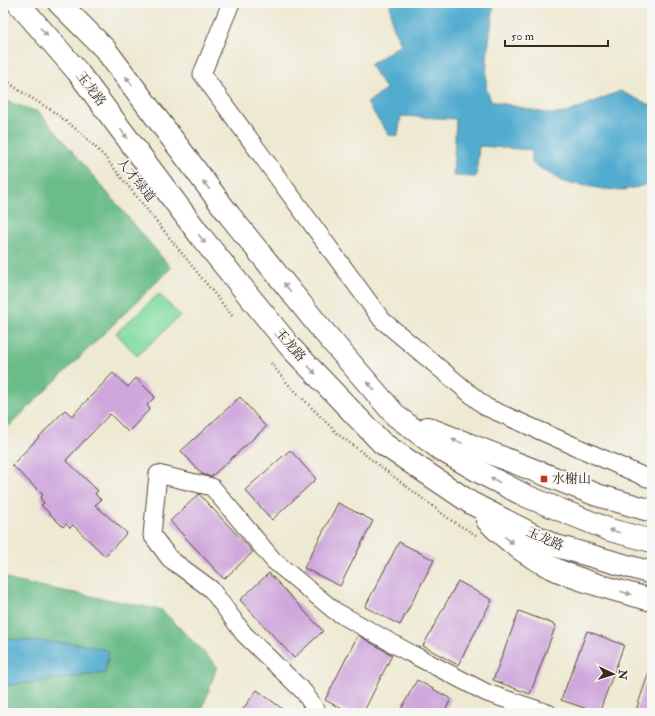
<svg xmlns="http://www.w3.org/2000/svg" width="655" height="716" viewBox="0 0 655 716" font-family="'IM FELL Double Pica','Noto Serif SC',serif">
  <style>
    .green { fill: #84dda3; stroke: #608460 }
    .forest { fill: #6bbc89; stroke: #537354 }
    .water { fill: #51accf; stroke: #466b76 }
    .building { fill: #cfa7dc }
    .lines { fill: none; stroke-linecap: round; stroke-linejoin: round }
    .minor-casing { stroke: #564739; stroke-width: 19 }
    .major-casing { stroke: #564739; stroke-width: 24 }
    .path { stroke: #564739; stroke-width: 2.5; stroke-dasharray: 1 3; stroke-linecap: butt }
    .minor { stroke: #fff; stroke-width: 17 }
    .major { stroke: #fff; stroke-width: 22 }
    .oneway { fill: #a79f9a }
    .poi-dot { fill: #c8321e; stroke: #f6f6f2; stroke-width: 1.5 }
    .labels { text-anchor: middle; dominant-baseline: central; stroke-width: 3.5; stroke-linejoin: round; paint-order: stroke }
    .street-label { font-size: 13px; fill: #3b2a1e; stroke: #f6f6f2 }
    .poi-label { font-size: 13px; fill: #3b2a1e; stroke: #f6f6f2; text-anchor: start }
  </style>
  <rect width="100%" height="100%" fill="#f6f6f2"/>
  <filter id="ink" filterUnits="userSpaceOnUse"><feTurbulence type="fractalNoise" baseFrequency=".025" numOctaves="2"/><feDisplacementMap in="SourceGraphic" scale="8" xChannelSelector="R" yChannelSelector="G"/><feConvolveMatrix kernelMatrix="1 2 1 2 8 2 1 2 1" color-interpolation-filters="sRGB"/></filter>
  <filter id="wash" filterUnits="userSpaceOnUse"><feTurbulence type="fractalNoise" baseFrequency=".012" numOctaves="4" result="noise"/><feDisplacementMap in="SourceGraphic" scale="16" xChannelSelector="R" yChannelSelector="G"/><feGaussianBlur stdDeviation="0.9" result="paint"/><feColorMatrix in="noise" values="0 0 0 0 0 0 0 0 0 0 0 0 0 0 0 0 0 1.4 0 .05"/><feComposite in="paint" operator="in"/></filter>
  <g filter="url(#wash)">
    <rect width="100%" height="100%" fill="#eee9d2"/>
    <!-- green -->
    <path class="green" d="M159,294L180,316L137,356L116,333Z"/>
    <!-- forest -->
    <g class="forest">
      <path d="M3,100L39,112L171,268L3,432Z"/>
      <path d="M3,574L13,581L162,610L217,666L201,713H3V686L105,673L3,636Z"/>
    </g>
    <!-- water -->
    <g class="water">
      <path d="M390,3H494L487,58L486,88L491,101L550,114L566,113L620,91L652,106V182L638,187L624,190L604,189L563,182L532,163V150L479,146L476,177L453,176L456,119L401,116L398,136L389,135L367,103L386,89L370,65L401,44L392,23Z"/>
      <path d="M3,636L10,639L80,644L109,651L105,673L3,686Z"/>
    </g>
    <g id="blocks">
      <!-- building -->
      <g class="building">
        <path d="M113,373L128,387L136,378L155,397L147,405L150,409L128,432L110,414L66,460L98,491L95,494L101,500L95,505L127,533L105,556L73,525L70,528L66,524L63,527L41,505L44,503L40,498L43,495L12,465L65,410L72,416Z"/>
        <path d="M240,397L266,427L211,477L202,474L181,451Z"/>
        <path d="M290,450L316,479L272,520L245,490Z"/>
        <path d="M199,494L253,552L224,579L170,521Z"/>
        <path d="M338,503L373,521L340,586L304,568Z"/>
        <path d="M399,542L434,560L400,625L365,607Z"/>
        <path d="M269,573L323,631L294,658L240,600Z"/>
        <path d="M458,581L492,600L458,665L423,646Z"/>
        <path d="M519,611L556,625L530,694L493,680Z"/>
        <path d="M587,631L624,645L599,713L561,700Z"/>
        <path d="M358,635L392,655L363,713H350L325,700Z"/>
        <path d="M650,669L652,670V713H635Z"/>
        <path d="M417,680L451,699L444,713H399Z"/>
        <path d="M257,690L288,713H240Z"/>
      </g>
    </g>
  </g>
  <g filter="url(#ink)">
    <use href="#blocks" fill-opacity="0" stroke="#564739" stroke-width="1"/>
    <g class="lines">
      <defs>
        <g id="minor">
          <path d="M231,3L202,74L382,320L486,407L647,478H652"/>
          <path d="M318,713L304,692L244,634L211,589L170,559L152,535L158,474L212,487L274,561L335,611L408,652L487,693L548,713"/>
        </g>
        <g id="major">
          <path d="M18,3L77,71L202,238L292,349L382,443L471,503L553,545L652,573"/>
          <path d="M59,3L105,49L230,216L318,325L396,416L440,449L487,476L526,496L610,530L652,541"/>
          <path d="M427,428L597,495L652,511"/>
          <path d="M487,520C501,535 519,549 537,560C570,579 615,590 652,600"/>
        </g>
      </defs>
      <!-- minor casing -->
      <use href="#minor" class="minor-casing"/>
      <!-- major casing -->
      <use href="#major" class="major-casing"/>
      <!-- path -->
      <g class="path">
        <path d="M3,78L20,91L51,110L80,132L104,156L233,317"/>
        <path d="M271,363L287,383L338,434L452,521L476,535"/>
      </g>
      <!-- minor -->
      <use href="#minor" class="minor"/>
      <!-- major -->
      <use href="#major" class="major"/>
    </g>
    <!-- one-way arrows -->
    <defs><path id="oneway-solid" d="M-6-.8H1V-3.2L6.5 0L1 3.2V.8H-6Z"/></defs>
    <g class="oneway">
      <use href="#oneway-solid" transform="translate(44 32) rotate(49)"/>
      <use href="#oneway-solid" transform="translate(129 81) rotate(-127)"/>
      <use href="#oneway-solid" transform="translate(124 134) rotate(53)"/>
      <use href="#oneway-solid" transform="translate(206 185) rotate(-127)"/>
      <use href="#oneway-solid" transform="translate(202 239) rotate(52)"/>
      <use href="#oneway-solid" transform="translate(287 287) rotate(-129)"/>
      <use href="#oneway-solid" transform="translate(312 370) rotate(46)"/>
      <use href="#oneway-solid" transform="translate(371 386) rotate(-131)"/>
      <use href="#oneway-solid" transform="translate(457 441) rotate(-159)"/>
      <use href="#oneway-solid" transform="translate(495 480) rotate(-153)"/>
      <use href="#oneway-solid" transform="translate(614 531) rotate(-164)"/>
      <use href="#oneway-solid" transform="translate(509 540) rotate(38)"/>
      <use href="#oneway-solid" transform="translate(626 593) rotate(16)"/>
    </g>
  </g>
  <!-- markers -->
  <rect class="poi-dot" x="540" y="475" width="8" height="8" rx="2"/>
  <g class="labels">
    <!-- street labels -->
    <g class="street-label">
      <text transform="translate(91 89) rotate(53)">玉龙路</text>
      <text transform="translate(136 180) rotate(51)">人才绿道</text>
      <text transform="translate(290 345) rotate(49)">玉龙路</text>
      <text transform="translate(545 539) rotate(24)">玉龙路</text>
    </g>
    <!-- poi labels -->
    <g class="poi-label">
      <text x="552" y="479">水榭山</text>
    </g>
  </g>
  <!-- margin -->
  <rect width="655" height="716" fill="none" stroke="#f6f6f2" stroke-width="16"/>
  <!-- north arrow -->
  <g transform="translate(613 674) rotate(94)" stroke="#f6f6f2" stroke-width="3" paint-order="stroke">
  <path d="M0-3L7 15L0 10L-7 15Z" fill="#3b2a1e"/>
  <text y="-6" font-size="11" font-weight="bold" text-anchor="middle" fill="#3b2a1e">N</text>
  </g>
  <!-- scale -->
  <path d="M505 40v6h103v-6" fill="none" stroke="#3b2a1e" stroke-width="2"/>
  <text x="511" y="40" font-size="12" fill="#3b2a1e" stroke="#f6f6f2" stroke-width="3" paint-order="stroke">50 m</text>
</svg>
